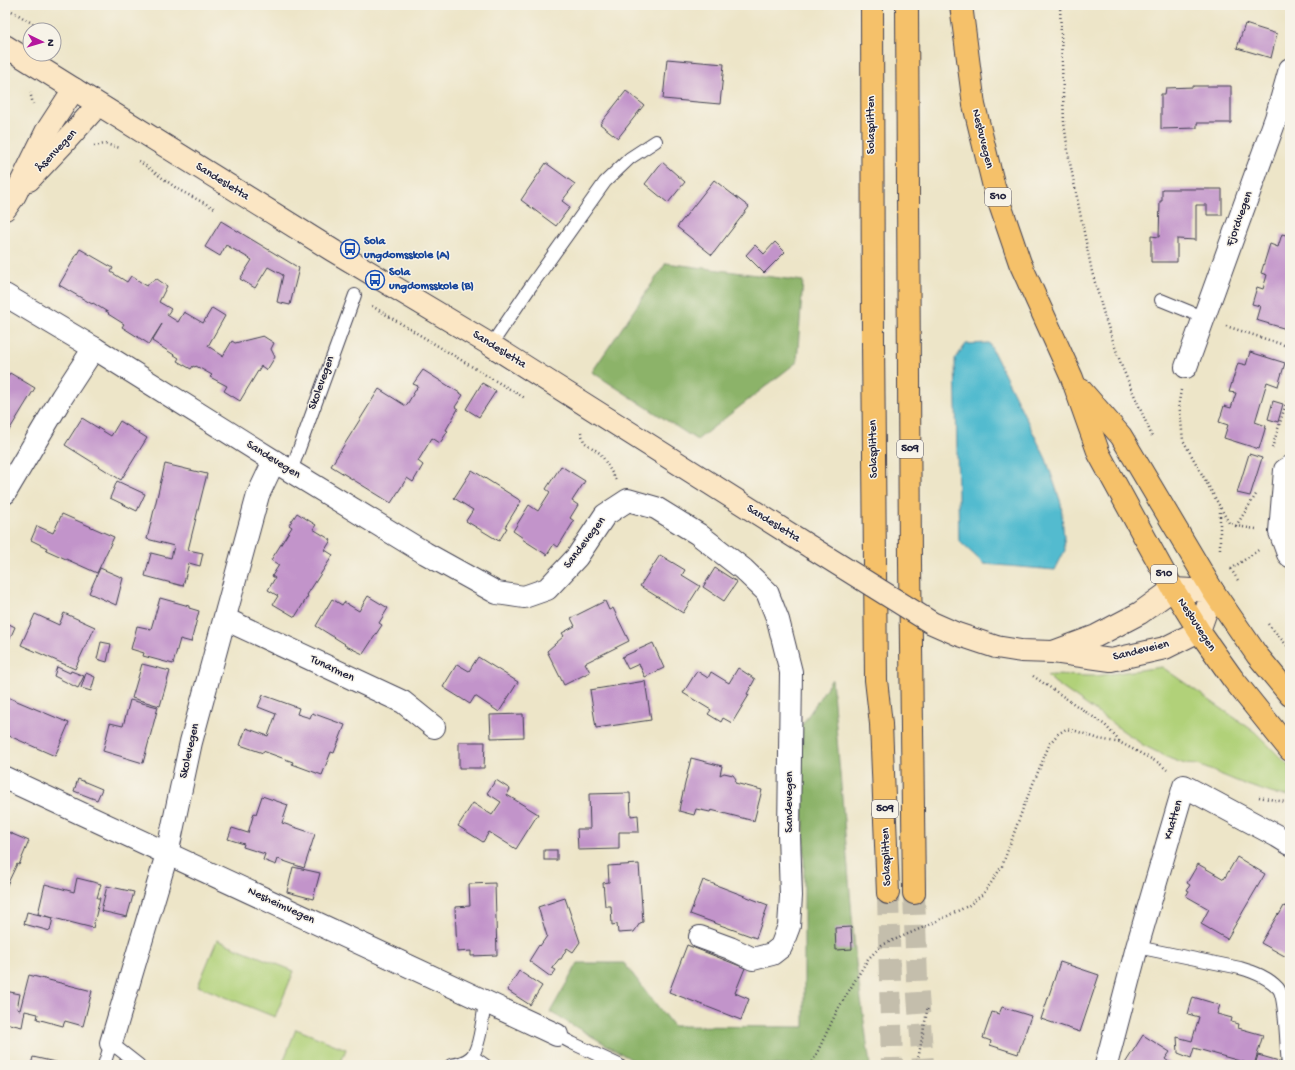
<svg xmlns="http://www.w3.org/2000/svg" width="1295" height="1070" viewBox="0 0 1295 1070" font-family="'Gochi Hand',sans-serif">
  <style>
    .green { fill: #b1d179; stroke: #6a7a5a }
    .forest { fill: #8cb369; stroke: #576a52 }
    .water { fill: #52bbcf; stroke: #3a6e85 }
    .building { fill: #c294ca }
    .lines { fill: none; stroke-linecap: round; stroke-linejoin: round }
    .highway-tunnel { stroke: #c4beac; stroke-width: 22; stroke-dasharray: 22 11; stroke-linecap: butt }
    .lane-casing { stroke: #403f50; stroke-width: 14 }
    .street-casing { stroke: #403f50; stroke-width: 24 }
    .secondary-casing { stroke: #403f50; stroke-width: 24 }
    .primary-casing { stroke: #403f50; stroke-width: 24 }
    .highway-casing { stroke: #403f50; stroke-width: 24 }
    .path { stroke: #403f50; stroke-width: 2.5; stroke-dasharray: 1 3; stroke-linecap: butt }
    .lane { stroke: #fff; stroke-width: 12 }
    .street { stroke: #fff; stroke-width: 22 }
    .secondary { stroke: #fbe6c4; stroke-width: 22 }
    .primary { stroke: #f5c16b; stroke-width: 22 }
    .highway { stroke: #f5c16b; stroke-width: 22 }
    .secondary-bridge-casing { stroke: #403f50; stroke-width: 24; stroke-linecap: butt }
    .secondary-bridge { stroke: #fbe6c4; stroke-width: 22 }
    .labels { text-anchor: middle; dominant-baseline: central; stroke-width: 3; stroke-linejoin: round; paint-order: stroke }
    .shield { fill: #f7f3e8; stroke: #62616f; stroke-width: 1 }
    .shield-label { font-size: 11px; font-weight: bold; fill: #22223b }
    .street-label { font-size: 12px; fill: #22223b; stroke: #f7f3e8 }
    .transit-label { font-size: 12px; font-weight: bold; fill: #164399; stroke: #f7f3e8; text-anchor: start }
  </style>
  <rect width="100%" height="100%" fill="#f7f3e8"/>
  <filter id="ink" filterUnits="userSpaceOnUse"><feTurbulence type="fractalNoise" baseFrequency=".025" numOctaves="2"/><feDisplacementMap in="SourceGraphic" scale="8" xChannelSelector="R" yChannelSelector="G"/><feConvolveMatrix kernelMatrix="1 2 1 2 8 2 1 2 1" color-interpolation-filters="sRGB"/></filter>
  <filter id="wash" filterUnits="userSpaceOnUse"><feTurbulence type="fractalNoise" baseFrequency=".012" numOctaves="4" result="noise"/><feDisplacementMap in="SourceGraphic" scale="16" xChannelSelector="R" yChannelSelector="G"/><feGaussianBlur stdDeviation="0.9" result="paint"/><feColorMatrix in="noise" values="0 0 0 0 0 0 0 0 0 0 0 0 0 0 0 0 0 1.4 0 .05"/><feComposite in="paint" operator="in"/></filter>
  <g filter="url(#wash)">
    <rect width="100%" height="100%" fill="#ede5c8"/>
    <!-- green -->
    <g class="green">
      <path d="M1162,667L1255,732L1290,767V796L1274,794L1244,784L1198,765L1185,764L1171,759L1143,745L1054,682L1047,675L1095,676Z"/>
      <path d="M217,940L294,971L275,1017L198,986Z"/>
      <path d="M296,1029L346,1049L340,1065H282Z"/>
    </g>
    <!-- forest -->
    <g class="forest">
      <path d="M666,263L803,281L797,362L697,440L592,372Z"/>
      <path d="M832,679L856,963L870,1065H641L550,1012L578,963H624L673,1026L804,1027V829L798,731Z"/>
    </g>
    <!-- water -->
    <path class="water" d="M989,343L1046,459L1061,503L1065,550L1055,570L984,564L959,541L955,359L966,344Z"/>
    <g id="blocks">
      <!-- building -->
      <g class="building">
        <path d="M1245,24L1277,34L1271,58L1237,48Z"/>
        <path d="M667,59L724,64L720,104L663,99Z"/>
        <path d="M1193,86H1231V123H1197V128L1161,129V94H1165L1166,88L1193,87Z"/>
        <path d="M626,91L644,105L618,138L600,124Z"/>
        <path d="M662,162L685,182L668,203L645,184Z"/>
        <path d="M546,163L575,184L562,201L570,207L556,226L521,200Z"/>
        <path d="M714,180L749,207L712,255L677,227Z"/>
        <path d="M1162,189H1222V215H1207V205H1196V240L1177,239V262H1151V236L1159,237L1160,201H1162Z"/>
        <path d="M221,221L299,268L290,305L277,302L283,275L268,267L255,288L240,279L252,260L226,245L220,256L205,247Z"/>
        <path d="M1282,234L1290,236V294L1287,304L1290,305V330L1256,320L1260,306L1252,304L1257,287L1263,289L1267,275L1261,273L1270,244L1278,247Z"/>
        <path d="M775,242L785,252L764,273L746,255L755,245L764,254Z"/>
        <path d="M80,249L113,268L111,272L127,282L131,276L147,286L150,282L157,279L167,286L159,302L171,309L167,315L178,322L184,312L203,323L212,308L225,316L208,346L223,356L232,341L235,343L263,336L274,343L271,349L275,357L267,370L261,366L240,401L224,391L227,386L210,377L212,375L196,366L195,367L193,366L191,369L177,361L179,358L152,341L162,324L149,344L122,327L124,324L108,314L109,313L93,303L92,304L59,285Z"/>
        <path d="M1250,352L1285,363L1278,386L1267,382L1255,422L1266,426L1259,449L1224,438L1228,425L1219,422L1224,406L1231,408L1236,393L1229,392L1238,363L1246,365Z"/>
        <path d="M423,370L463,395L455,407L458,409L446,430L448,431L440,443L432,438L418,461L423,465L413,482L407,478L391,503L331,466L379,389L406,406L418,386L413,384Z"/>
        <path d="M10,373L35,388L8,432L5,430V381Z"/>
        <path d="M482,383L496,391L479,417L466,409Z"/>
        <path d="M1273,401L1283,404L1278,422L1268,419Z"/>
        <path d="M82,418L111,436L120,421L147,438L121,480L65,445Z"/>
        <path d="M1249,454L1262,458L1250,496L1237,493Z"/>
        <path d="M165,464L207,474L188,550L203,553L200,566L189,563L183,586L145,576L151,553L171,558L174,546L147,539Z"/>
        <path d="M561,466L585,481L572,501L578,505L570,518L574,521L558,547L554,544L547,555L522,539L523,538L513,531L529,505L538,511L550,492L546,489Z"/>
        <path d="M472,470L521,501L505,527L507,528L499,541L466,521L473,510L454,498Z"/>
        <path d="M117,481L145,494L137,511L110,498Z"/>
        <path d="M297,513L316,525L313,529L331,540L325,550L333,555L307,595L308,596L295,617L273,604L278,596L268,590L275,578L272,576L279,565L271,560L292,527L289,525Z"/>
        <path d="M62,514L114,537L97,573L46,550L47,548L31,540L37,526L53,533Z"/>
        <path d="M660,555L685,570L682,575L700,586L683,613L640,586Z"/>
        <path d="M100,568L123,578L116,605L89,593Z"/>
        <path d="M715,568L737,582L724,601L703,587Z"/>
        <path d="M368,596L388,608L379,623L382,625L363,654L344,645L345,644L316,626L332,599L342,605L344,602L359,611Z"/>
        <path d="M160,598L189,606V608L199,611L191,642L180,639L173,664L143,656L144,653L131,649L137,626L151,629Z"/>
        <path d="M605,601L609,610L613,608L629,641L585,663L590,672L564,685L547,651L564,636L562,633L575,626L571,618Z"/>
        <path d="M64,613L95,627L89,640H88L75,669L21,645L35,614L59,625Z"/>
        <path d="M5,622L15,627L5,650Z"/>
        <path d="M101,642L111,644L107,662L97,659Z"/>
        <path d="M653,643L664,668L645,677L639,664L628,669L622,657Z"/>
        <path d="M478,657L518,682L499,712L475,696L470,704L443,687L457,664L469,671Z"/>
        <path d="M142,664L170,671L160,706L132,698Z"/>
        <path d="M57,667L70,673L71,671L84,676L78,688L54,676Z"/>
        <path d="M738,668L755,679L747,694L749,695L732,723L723,718L721,722L708,714L711,710L683,693L697,671L708,678L711,672L729,683Z"/>
        <path d="M86,673L95,677L91,691L81,688Z"/>
        <path d="M645,681L651,720L596,728L590,690Z"/>
        <path d="M263,695L299,708L297,714L310,718L312,713L345,725L334,753L331,752L322,775L292,764L293,762L263,751V753L240,745L246,728L268,736L276,714L258,707Z"/>
        <path d="M5,696L69,723L55,756L5,734Z"/>
        <path d="M130,700L158,707L143,763L103,751L110,723L123,726Z"/>
        <path d="M523,714L524,737L491,738L490,715Z"/>
        <path d="M459,742H485L484,768H459Z"/>
        <path d="M691,758L722,766L720,775L724,773L733,775L736,779L735,783L762,790L754,821L711,810L710,812L696,809L694,815L679,811L680,805Z"/>
        <path d="M78,779L102,789L97,800L74,791Z"/>
        <path d="M496,780L510,789L507,795L538,814L516,849L489,832L483,842L458,826L473,803L492,815L501,802L487,793Z"/>
        <path d="M630,793L631,816L638,815L639,832H619V849L578,850L577,829H590L589,794Z"/>
        <path d="M262,796L288,805L282,823L315,834L304,868L278,859L276,865L263,860L265,854L243,847L244,844L228,839L232,828L248,833L254,813L256,814Z"/>
        <path d="M5,831L29,841L19,865L17,864L5,889Z"/>
        <rect x="544" y="850" width="13" height="10"/>
        <path d="M1237,857L1265,874L1227,939L1201,924L1209,909L1186,896L1189,891L1187,890L1190,885L1187,883L1198,864L1224,879Z"/>
        <path d="M639,864L643,922L640,923L634,932L618,933L617,924L612,925L611,906H605L603,883L609,882L608,866Z"/>
        <path d="M293,867L320,873L313,899L287,892Z"/>
        <path d="M77,878L101,884L97,898H100L93,928L38,914L45,884L74,892Z"/>
        <path d="M703,880L768,905L756,938L690,914Z"/>
        <path d="M495,883L497,955L471,956V951L457,952L455,907L470,906L469,884Z"/>
        <path d="M107,886L134,892L127,917L101,911Z"/>
        <path d="M565,898L580,942L573,952L567,948L561,959H559L552,968L556,970L551,977L529,961L539,945L540,946L547,936L538,907Z"/>
        <path d="M1288,905H1290V959L1261,943L1278,914L1279,915L1284,906L1287,907Z"/>
        <path d="M27,912L53,918L50,931L24,924Z"/>
        <path d="M851,927L852,949L836,950L835,928Z"/>
        <path d="M687,945L745,968L735,993L749,999L741,1020L669,992Z"/>
        <path d="M1060,962L1099,975L1080,1032L1041,1019Z"/>
        <path d="M519,971L542,986L530,1005L507,990Z"/>
        <path d="M29,975L92,991L83,1026L65,1021L63,1026L37,1019L38,1014L25,1011L22,1027L5,1023V991L20,994L17,1009L20,1010Z"/>
        <path d="M1193,997L1220,1005L1217,1014L1232,1018L1231,1022L1239,1024L1238,1028L1263,1035L1254,1065L1194,1048L1191,1058L1178,1053L1177,1037L1192,1041L1199,1017L1188,1014Z"/>
        <path d="M1002,1007L1031,1016L1018,1054L990,1045L991,1041L983,1038L992,1012L999,1014Z"/>
        <path d="M1143,1035L1170,1052L1165,1059L1173,1065H1124Z"/>
        <path d="M1258,1055L1286,1063V1065H1255Z"/>
        <path d="M33,1057L64,1064V1065H31Z"/>
      </g>
    </g>
  </g>
  <g filter="url(#ink)">
    <use href="#blocks" fill-opacity="0" stroke="#403f50" stroke-width="1"/>
    <g class="lines">
      <!-- highway-tunnel -->
      <g class="highway-tunnel">
        <path d="M888,893L892,1065"/>
        <path d="M914,893L917,981L923,1065"/>
      </g>
      <defs>
        <g id="lane">
          <path d="M1161,300L1205,318"/>
          <path d="M491,345L531,286L605,182L630,158L656,141"/>
          <path d="M291,471L355,295"/>
          <path d="M1137,947L1240,968C1254,972 1268,977 1278,988C1286,997 1286,1050 1288,1065"/>
          <path d="M557,1035L572,1043L619,1065"/>
          <path d="M472,1056L485,1065"/>
          <path d="M104,1065L111,1043L139,1065"/>
          <path d="M451,1065C458,1064 465,1062 471,1057C480,1049 483,1015 485,1002"/>
        </g>
        <g id="street">
          <path d="M5,295L94,348L274,461L425,553L497,593L524,597L547,589L577,557L605,515L628,500L656,508L698,534L743,569L767,592L778,620L791,672L789,834L791,896L789,926L781,947L772,954L753,959L730,948L700,937"/>
          <path d="M1186,367L1276,118L1290,69"/>
          <path d="M1290,467L1285,470L1280,532L1288,554L1290,556"/>
          <path d="M5,493L62,397L94,348"/>
          <path d="M225,619L403,702L434,727"/>
          <path d="M5,778L557,1035"/>
          <path d="M111,1043L167,854L191,742L258,495L274,461"/>
          <path d="M1106,1065L1137,947L1184,786L1277,836L1290,844"/>
        </g>
        <g id="secondary">
          <path d="M5,46L332,250L491,345L812,548"/>
          <path d="M29,180L63,144L98,105"/>
          <path d="M5,209L15,195L46,132L74,89"/>
          <path d="M996,647L1021,651L1053,652L1111,660L1165,648L1199,631L1213,591L1173,589L1140,613L1096,636L1053,652"/>
        </g>
        <g id="primary">
          <path d="M961,5L974,105L994,187L1020,263L1072,378L1099,454L1173,589L1199,631L1233,679L1290,750"/>
          <path d="M1081,390L1121,436L1213,591L1257,655L1290,695"/>
        </g>
        <g id="highway">
          <path d="M872,5L873,340L876,680L881,724L888,893"/>
          <path d="M907,5L910,563L914,893"/>
        </g>
      </defs>
      <!-- lane casing -->
      <use href="#lane" class="lane-casing"/>
      <!-- street casing -->
      <use href="#street" class="street-casing"/>
      <!-- secondary casing -->
      <use href="#secondary" class="secondary-casing"/>
      <!-- primary casing -->
      <use href="#primary" class="primary-casing"/>
      <!-- highway casing -->
      <use href="#highway" class="highway-casing"/>
      <!-- path -->
      <g class="path">
        <path d="M1060,5L1064,123L1069,158L1092,272L1105,318L1122,367L1152,436"/>
        <path d="M5,7L42,29"/>
        <path d="M30,92L33,104"/>
        <path d="M94,146L105,144L120,148"/>
        <path d="M139,161L179,190L214,208"/>
        <path d="M372,306L494,380L525,398"/>
        <path d="M1226,326L1290,347"/>
        <path d="M1181,390L1179,402L1183,440L1229,523L1236,526L1256,529"/>
        <path d="M581,432L584,442L601,454L616,480"/>
        <path d="M1272,448L1290,391"/>
        <path d="M1220,508V552"/>
        <path d="M1236,526L1257,493"/>
        <path d="M1231,569L1239,582"/>
        <path d="M1231,569L1260,549"/>
        <path d="M1268,624L1290,649"/>
        <path d="M1287,629L1290,631"/>
        <path d="M1033,676L1105,725L1121,743L1159,763L1167,770"/>
        <path d="M1259,797L1290,803"/>
        <path d="M810,1065L813,1061L838,1009L868,959L882,945L929,925L968,906L983,894L991,883L1002,866L1025,803L1050,743L1058,734L1066,729L1076,731L1099,739L1121,743"/>
        <path d="M917,1065L928,1006"/>
      </g>
      <!-- lane -->
      <use href="#lane" class="lane"/>
      <!-- street -->
      <use href="#street" class="street"/>
      <!-- secondary -->
      <use href="#secondary" class="secondary"/>
      <!-- primary -->
      <use href="#primary" class="primary"/>
      <!-- highway -->
      <use href="#highway" class="highway"/>
      <defs>
        <path id="secondary-bridge" d="M812,548L932,623L957,634L996,647"/>
      </defs>
      <!-- secondary-bridge casing -->
      <use href="#secondary-bridge" class="secondary-bridge-casing"/>
      <!-- secondary-bridge -->
      <use href="#secondary-bridge" class="secondary-bridge"/>
    </g>
  </g>
  <!-- icons -->
  <defs>
    <symbol id="bus-ring" viewBox="-11 -11 22 22"><circle r="9.5" fill="#f7f3e8" stroke="#1a4fb4" stroke-width="1.5"/><path d="M-5-6H5V4H4V6H2V4H-2V6H-4V4H-5ZM-3.5-4V0h7V-4ZM-3.5 1.2v1.5H-2V1.2ZM2 1.2v1.5H3.5V1.2Z" fill="#1a4fb4"/></symbol>
  </defs>
  <g fill-rule="evenodd">
    <use href="#bus-ring" x="339" y="238" width="22" height="22"/>
    <use href="#bus-ring" x="364" y="269" width="22" height="22"/>
  </g>
  <g class="labels">
    <!-- shield labels -->
    <g class="shield">
      <rect x="985" y="188" width="26" height="18" rx="3"/>
      <rect x="897" y="440" width="26" height="18" rx="3"/>
      <rect x="1151" y="565" width="26" height="18" rx="3"/>
      <rect x="872" y="800" width="26" height="18" rx="3"/>
    </g>
    <g class="shield-label">
      <text x="998" y="197">510</text>
      <text x="910" y="449">509</text>
      <text x="1164" y="574">510</text>
      <text x="885" y="809">509</text>
    </g>
    <!-- street labels -->
    <g class="street-label">
      <text transform="translate(872 125) rotate(-90)">Solasplitten</text>
      <text transform="translate(982 139) rotate(76)">Nesbuvegen</text>
      <text transform="translate(57 151) rotate(-47)">Åsenvegen</text>
      <text transform="translate(222 182) rotate(32)">Sandesletta</text>
      <text transform="translate(1240 219) rotate(-70)">Fjordvegen</text>
      <text transform="translate(499 350) rotate(32)">Sandesletta</text>
      <text transform="translate(322 383) rotate(-70)">Skolevegen</text>
      <text transform="translate(874 449) rotate(-91)">Solasplitten</text>
      <text transform="translate(273 460) rotate(32)">Sandevegen</text>
      <text transform="translate(773 524) rotate(32)">Sandesletta</text>
      <text transform="translate(585 543) rotate(-53)">Sandevegen</text>
      <text transform="translate(1196 625) rotate(57)">Nesbuvegen</text>
      <text transform="translate(1141 651) rotate(-14)">Sandeveien</text>
      <text transform="translate(332 669) rotate(25)">Tunarmen</text>
      <text transform="translate(190 751) rotate(-77)">Skolevegen</text>
      <text transform="translate(790 802) rotate(-90)">Sandevegen</text>
      <text transform="translate(1174 820) rotate(-74)">Knatten</text>
      <text transform="translate(887 857) rotate(-92)">Solasplitten</text>
      <text transform="translate(281 906) rotate(25)">Nesheimvegen</text>
    </g>
    <!-- transit labels -->
    <g class="transit-label">
      <text x="364" y="242">Sola<tspan x="364" dy="14">ungdomsskole (A)</tspan></text>
      <text x="389" y="273">Sola<tspan x="389" dy="14">ungdomsskole (B)</tspan></text>
    </g>
  </g>
  <!-- margin -->
  <rect width="1295" height="1070" fill="none" stroke="#f7f3e8" stroke-width="20"/>
  <!-- north arrow -->
  <g transform="translate(42 42) rotate(95)"><circle r="19" fill="#f7f3e8" stroke="#a29fa3"/>
  <path d="M0-3L7 15L0 10L-7 15Z" fill="#b5179e"/>
  <text y="-6" font-size="11" font-weight="bold" text-anchor="middle" fill="#22223b">N</text>
  </g>
</svg>
